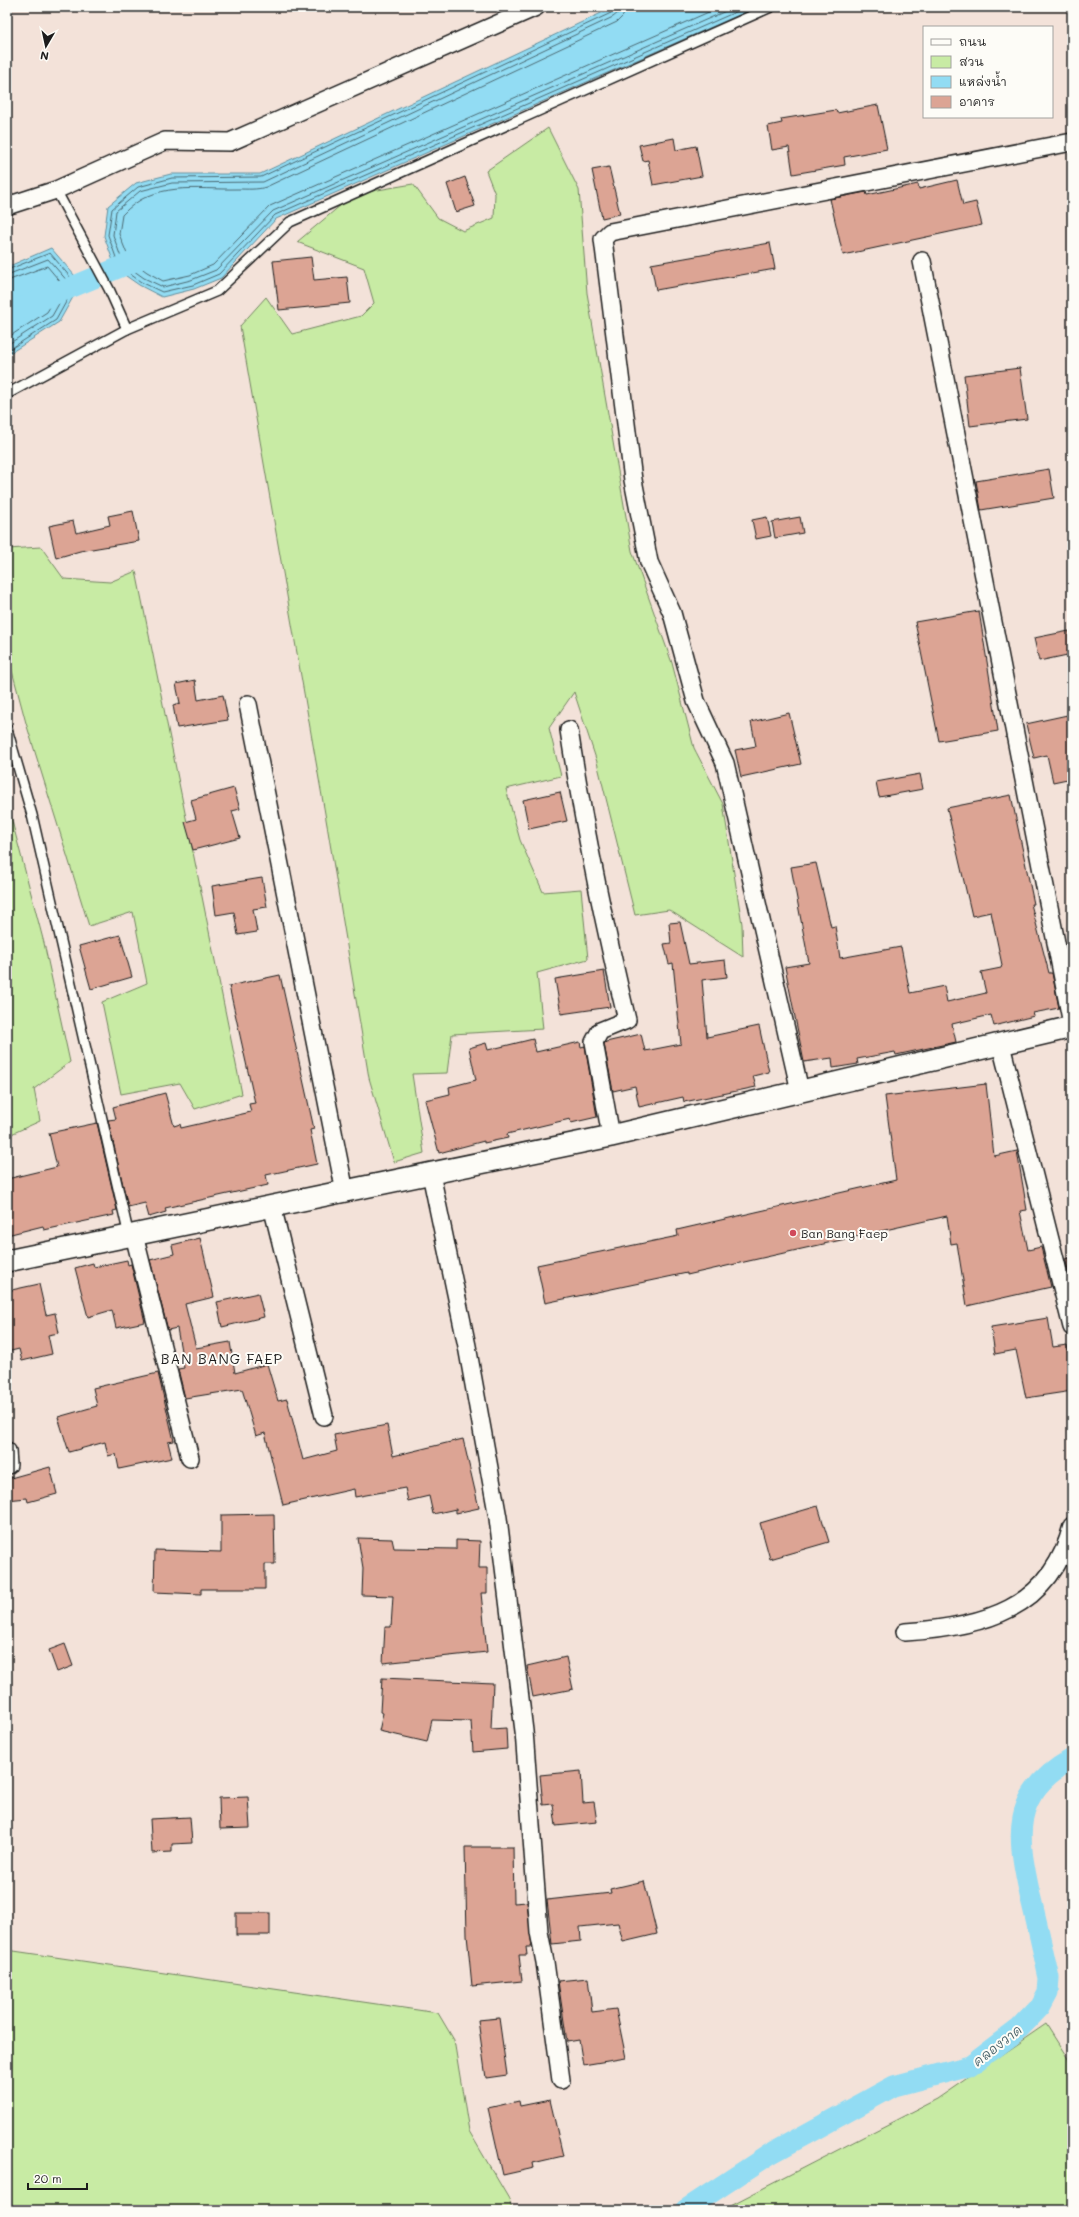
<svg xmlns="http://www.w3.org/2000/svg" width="1079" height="2217" viewBox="0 0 1079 2217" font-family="Mali,'Playpen Sans Thai',sans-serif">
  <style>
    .green { fill: #c8eba4; stroke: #728460 }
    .water { fill: #92dcf3; stroke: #638f9d }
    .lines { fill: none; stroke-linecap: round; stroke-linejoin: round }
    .shore { stroke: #4b6972; stroke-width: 1 }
    .canal { stroke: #92dcf3; stroke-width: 21 }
    .building { fill: #dca494; stroke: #1c1c1c }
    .service-casing { stroke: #1c1c1c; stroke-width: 12 }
    .minor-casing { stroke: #1c1c1c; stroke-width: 20 }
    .tertiary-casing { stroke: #1c1c1c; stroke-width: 24 }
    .service { stroke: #fdfcf7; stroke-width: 9 }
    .minor { stroke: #fdfcf7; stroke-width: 17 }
    .tertiary { stroke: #fdfcf7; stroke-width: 21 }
    .poi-dot { fill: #d1495b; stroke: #fdfcf7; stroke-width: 1.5 }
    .labels { text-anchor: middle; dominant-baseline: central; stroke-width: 4; stroke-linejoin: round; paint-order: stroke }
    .poi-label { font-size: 12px; fill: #1c1c1c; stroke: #fdfcf7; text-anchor: start }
    .water-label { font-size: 13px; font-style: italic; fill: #455f67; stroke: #fdfcf7 }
    .quarter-label { font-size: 14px; letter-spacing: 1px; fill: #1c1c1c; stroke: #fdfcf7 }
  </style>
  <rect width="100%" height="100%" fill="#f3e2d9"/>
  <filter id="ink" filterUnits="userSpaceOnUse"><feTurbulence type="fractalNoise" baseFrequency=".025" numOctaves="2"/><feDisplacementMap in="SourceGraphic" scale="8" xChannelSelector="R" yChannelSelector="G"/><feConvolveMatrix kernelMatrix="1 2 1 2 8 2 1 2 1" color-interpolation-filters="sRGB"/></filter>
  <g filter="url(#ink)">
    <!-- green -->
    <g class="green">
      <path d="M548,128L579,190L587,293L632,551L672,663L694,748L723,804L742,924L743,957L669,910L635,915L597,762L574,692L549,728L561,776L506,789L520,840L543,892L581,889L588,959L537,973L543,1029L452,1034L447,1073L412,1074L424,1153L394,1162L369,1078L327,825L240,326L266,297L292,334L361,316L374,303L364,268L297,242L354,194L413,184L438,218L463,231L494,218L495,194L486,171Z"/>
      <path d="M41,547L64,579L110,582L136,571L242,1094L195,1109L180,1083L121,1094L102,1002L147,983L133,912L89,926L26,723L7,652V549Z"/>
      <path d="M7,802L44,943L70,1062L34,1089L40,1121L7,1136Z"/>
      <path d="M7,1950L438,2013L454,2040L469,2131L509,2199L512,2210H7Z"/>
      <path d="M1046,2024L1072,2065V2210H721L937,2099Z"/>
    </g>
    <!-- water -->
    <g class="water">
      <path d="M614,7H757L276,219L221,278L194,289L162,297L139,285L116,269L104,236L108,206L136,183L171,174H260Z"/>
      <path d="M51,248L81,283L59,322L7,355V267Z"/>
    </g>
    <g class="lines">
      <!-- shore -->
      <g class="shore">
        <path d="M614,7L611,13L261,177L172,178L138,187L112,209L108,235L119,266L141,282L162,292L193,285L219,274L275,215L747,7"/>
        <path d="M619,7L618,13L613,17L263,182L172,183L140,191L116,211L113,235L123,263L144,278L163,287L191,280L216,270L273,211L735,7"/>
        <path d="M625,7L623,16L617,22L266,187C257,190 247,189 238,189C195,190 154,180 122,215L119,234L129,259L147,272L163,281L190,275L213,265L270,206L720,7"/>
        <path d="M7,270L50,253L76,284L56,320L7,351"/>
        <path d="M7,275L48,259L70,284L52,316L7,345"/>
        <path d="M7,281L47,266L63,285L47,312L7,338"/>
      </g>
      <!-- canal -->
      <g class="canal">
        <path d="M7,314L142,258"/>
        <path d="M685,2210L770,2154L894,2086L970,2066L1020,2028L1040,2007L1048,1992L1049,1978C1043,1951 1037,1923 1030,1895C1017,1835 1010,1794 1072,1759"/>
      </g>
    </g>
    <!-- building -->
    <g class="building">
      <path d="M878,105L887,149L844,157L845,165L793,174L789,147L772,150L768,126L782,123L781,119L836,110L837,113Z"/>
      <path d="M674,138L676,150L696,146L702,176L653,185L648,160L643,161L639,145Z"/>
      <path d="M609,167L620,214L602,218L592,170Z"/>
      <path d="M465,177L475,206L456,212L447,184Z"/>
      <path d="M957,180L963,205L976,202L982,225L843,255L830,199L866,192L867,195L918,184L919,189Z"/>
      <path d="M770,243L775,269L656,290L651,264Z"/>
      <path d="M311,257L314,280L347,277L350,303L279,310L273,261Z"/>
      <path d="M1020,368L1027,419L970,426L964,375Z"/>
      <path d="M1049,469L1054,498L981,510L976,481Z"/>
      <path d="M133,511L139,541L80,551L56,558L49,526L73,521L76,533L110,525L108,516Z"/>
      <path d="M767,517L771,536L756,539L752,520Z"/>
      <path d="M800,517L803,533L775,538L772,522Z"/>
      <path d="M979,611L998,731L939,741L915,622Z"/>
      <path d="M1069,631L1072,654L1039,661L1034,638Z"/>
      <path d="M195,680L198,700L223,695L228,720L177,728L173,705L180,703L176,684Z"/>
      <path d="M789,713L801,764L741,777L735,750L756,746L751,722Z"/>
      <path d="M1072,714V778L1053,782L1047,755L1034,758L1026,724Z"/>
      <path d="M920,774L923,789L879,797L876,782Z"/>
      <path d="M234,788L240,809L232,811L240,838L193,850L185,822L196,819L191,800Z"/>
      <path d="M560,792L567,821L529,829L523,800Z"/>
      <path d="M1011,795L1034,904H1031L1049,973H1052L1059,1008L1033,1013L1034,1016L994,1026L991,1015L952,1024L956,1042L896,1055L895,1052L857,1059L858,1064L833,1068L832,1058L804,1062L785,967L809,963L791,867L816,863L831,927L835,926L840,958L901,947L910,993L944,986L947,1002L986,993L981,972L1001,968L1002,965L991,912L972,916L947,808Z"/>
      <path d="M262,878L267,907L253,909L257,932L238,935L234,912L216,915L212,886Z"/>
      <path d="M680,922L689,964L725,960L727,977L702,980L707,1037L759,1026L769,1072L753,1076L756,1087L684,1102L683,1097L639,1107L635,1086L613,1091L604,1044L606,1042L641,1034L645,1051L681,1044L673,963L669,964L664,944L671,943L669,923Z"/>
      <path d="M120,935L132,977L91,989L79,946Z"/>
      <path d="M604,971L610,1007L561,1014L555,979Z"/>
      <path d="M280,975L314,1129L310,1130L317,1164L266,1175L268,1185L165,1208L166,1212L149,1217L145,1203L128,1207L108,1120L116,1119L113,1107L165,1093L174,1126L180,1124L181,1128L251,1112L249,1104L255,1103L229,986Z"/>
      <path d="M533,1039L536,1052L580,1042L581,1047L585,1046L597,1117L571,1123L570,1119L507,1134L508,1138L484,1143V1141L439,1153L425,1100L450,1094L449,1087L476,1080L469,1048L486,1043L488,1050Z"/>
      <path d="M986,1084L994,1156L1017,1151L1027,1210L1020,1211L1028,1250L1041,1247L1051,1287L967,1306L957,1243L951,1244L947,1216L687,1275V1273L545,1303L537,1265L678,1236L677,1230L896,1180L885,1096Z"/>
      <path d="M97,1123L117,1210L113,1211L114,1215L44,1230L43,1226L7,1235V1179L57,1167L49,1133Z"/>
      <path d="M200,1238L214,1297L185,1304L196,1348L230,1342L235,1373L267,1364L278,1401L287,1399L303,1460L337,1451L334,1435L387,1425L393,1456L463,1439L479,1508L456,1513V1509L433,1514L429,1496L408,1501L405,1488L355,1497L354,1489L283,1505L265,1433L256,1436L242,1389L185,1398L178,1369L184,1368L177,1328L168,1330L150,1260L174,1254L172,1245Z"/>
      <path d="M1072,1257V1280H1071L1065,1259Z"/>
      <path d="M127,1260L128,1265L131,1264L145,1322L116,1328L112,1310L88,1317L75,1268L93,1263L94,1267Z"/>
      <path d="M39,1284L46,1315L55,1313L59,1333L48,1335L52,1354L22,1361L19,1349L7,1352V1291Z"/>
      <path d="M258,1293L264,1317L222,1327L217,1302Z"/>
      <path d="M1048,1318L1053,1347L1067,1345L1072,1374V1391L1026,1398L1016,1350L995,1354L991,1327Z"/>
      <path d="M158,1373L174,1441L168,1442L172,1458L119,1469L116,1454L108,1456L105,1442L69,1452L58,1417L97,1406L93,1388Z"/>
      <path d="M50,1467L57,1494L28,1502L27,1498L7,1500V1479Z"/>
      <path d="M818,1506L829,1542L770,1559L760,1523Z"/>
      <path d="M274,1514L275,1564H265V1589H201V1594L154,1592L155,1550L221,1552V1515Z"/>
      <path d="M358,1538L392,1539L394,1548L456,1549V1540L480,1541L479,1568H487V1593H481L487,1652L383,1663L385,1627H391L393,1596L362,1595L363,1568Z"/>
      <path d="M65,1644L73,1666L57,1672L49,1650Z"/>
      <path d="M566,1657L573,1689L533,1697L527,1666Z"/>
      <path d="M382,1678L493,1683L491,1729L506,1728L507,1749L473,1752L471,1721L432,1720L427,1742L379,1731L383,1713L380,1712Z"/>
      <path d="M581,1771L583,1803L594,1802L597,1822L556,1826L553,1804L543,1805L540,1775Z"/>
      <path d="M248,1797L250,1828L220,1829L219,1798Z"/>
      <path d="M190,1817L192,1843L172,1844V1852L152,1853L150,1819Z"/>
      <path d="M465,1847H513L514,1903L527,1902L532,1947H526L527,1955H519L522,1981L472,1986L467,1935Z"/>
      <path d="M644,1881L657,1934L623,1942L618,1923L580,1927L581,1941L552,1944L547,1900L611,1893L610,1889Z"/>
      <rect x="236" y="1913" width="34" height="22"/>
      <path d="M588,1978L592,2012L616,2009L626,2058L583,2065L579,2040L567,2042L558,1981Z"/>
      <path d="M499,2018L507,2075L486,2078L478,2020Z"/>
      <path d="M550,2100L563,2156L533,2163L534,2168L503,2175L488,2108L519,2101L520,2106Z"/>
    </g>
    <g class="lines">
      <defs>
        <g id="service">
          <path d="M127,329L217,291L290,222L771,7"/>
          <path d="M7,394L127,329L109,289L56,190"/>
          <path d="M7,729L32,815L129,1236"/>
        </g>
        <g id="minor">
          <path d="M7,206L56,190L165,141L230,142L536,7"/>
          <path d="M922,261L1072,1024"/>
          <path d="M248,704L345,1192"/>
          <path d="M569,730C584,828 604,924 627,1020L600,1031L594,1042L611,1136"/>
          <path d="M1001,1045L1072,1327"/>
          <path d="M800,1091L725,763L696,701L672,613L649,562L633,480L603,239L610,232L1072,142"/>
          <path d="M431,1174L467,1346L498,1518L524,1731L539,1932L545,1962L561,2080"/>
          <path d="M272,1206L324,1416"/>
          <path d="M134,1235L190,1458"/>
          <path d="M7,1451L8,1465"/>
          <path d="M905,1632C982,1627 1051,1610 1072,1526"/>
        </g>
        <path id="tertiary" d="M7,1261L611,1136L1072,1027"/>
      </defs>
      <!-- service casing -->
      <use href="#service" class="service-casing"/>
      <!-- minor casing -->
      <use href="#minor" class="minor-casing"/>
      <!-- tertiary casing -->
      <use href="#tertiary" class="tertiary-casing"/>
      <!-- service -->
      <use href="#service" class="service"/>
      <!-- minor -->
      <use href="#minor" class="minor"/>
      <!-- tertiary -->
      <use href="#tertiary" class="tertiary"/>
    </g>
  </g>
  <!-- markers -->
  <circle class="poi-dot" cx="793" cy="1233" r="4"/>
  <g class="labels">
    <!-- poi labels -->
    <g class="poi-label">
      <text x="801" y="1233">Ban Bang Faep</text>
    </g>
    <!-- water labels -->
    <g class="water-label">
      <text transform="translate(997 2045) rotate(-38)">คลองวาด</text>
    </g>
    <!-- quarter labels -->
    <g class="quarter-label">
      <text x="222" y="1358">BAN BANG FAEP</text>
    </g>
  </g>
  <!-- margin -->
  <rect width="1079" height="2217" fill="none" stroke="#fdfcf7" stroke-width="24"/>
  <rect x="12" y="12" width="1055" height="2193" fill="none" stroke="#1c1c1c" stroke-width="1.5" filter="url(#ink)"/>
  <!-- legend -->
  <rect x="923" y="26" width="130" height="92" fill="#fdfcf7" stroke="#a3a29f"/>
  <rect x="931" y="39" width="20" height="6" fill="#fdfcf7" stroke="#a3a29f"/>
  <text x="959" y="46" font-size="12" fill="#1c1c1c">ถนน</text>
  <rect x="931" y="56" width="20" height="12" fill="#c8eba4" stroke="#a3a29f"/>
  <text x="959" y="66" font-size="12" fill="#1c1c1c">สวน</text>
  <rect x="931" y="76" width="20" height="12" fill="#92dcf3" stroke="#a3a29f"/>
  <text x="959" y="86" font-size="12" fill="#1c1c1c">แหล่งน้ำ</text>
  <rect x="931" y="96" width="20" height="12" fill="#dca494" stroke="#a3a29f"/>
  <text x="959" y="106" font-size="12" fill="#1c1c1c">อาคาร</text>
  <!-- north arrow -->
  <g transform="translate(46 46) rotate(189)" stroke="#fdfcf7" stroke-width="3" paint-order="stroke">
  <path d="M0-3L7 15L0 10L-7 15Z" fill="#1c1c1c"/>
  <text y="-6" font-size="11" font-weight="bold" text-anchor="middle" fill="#1c1c1c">N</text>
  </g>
  <!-- scale -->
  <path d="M28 2183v6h59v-6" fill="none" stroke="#1c1c1c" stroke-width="2"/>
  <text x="34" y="2183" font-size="12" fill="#1c1c1c" stroke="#fdfcf7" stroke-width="3" paint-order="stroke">20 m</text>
</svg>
